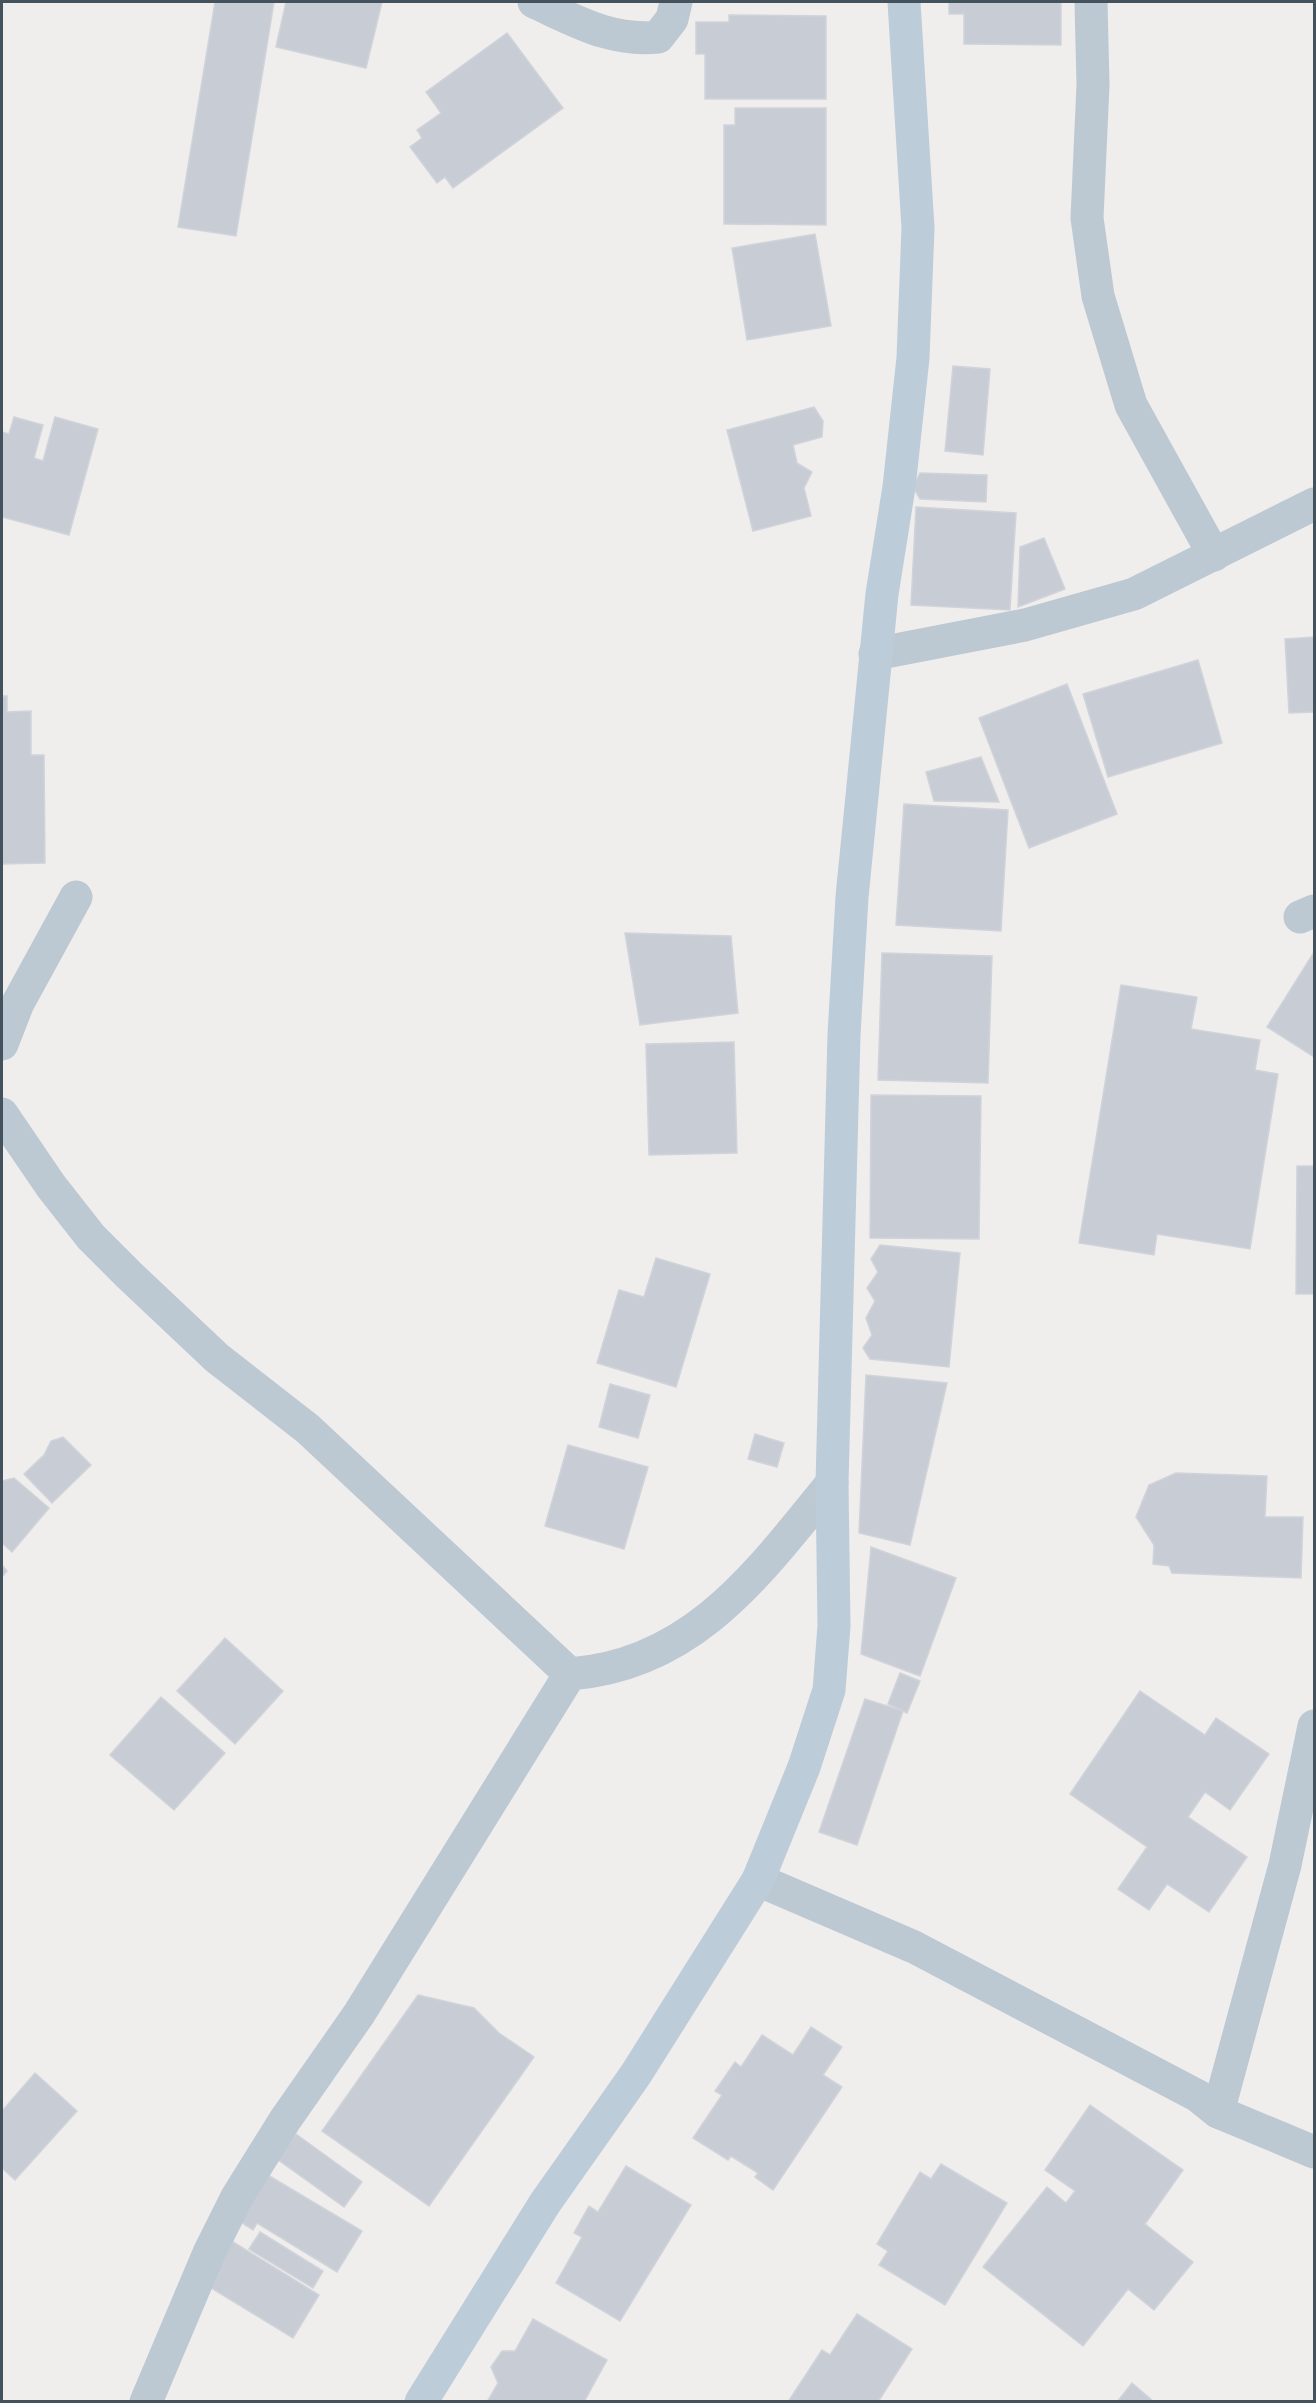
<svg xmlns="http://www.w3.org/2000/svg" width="1316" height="2403" viewBox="0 0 1316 2403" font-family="Raleway,sans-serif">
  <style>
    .building { fill: #c8ccd4; stroke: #d0d4da; stroke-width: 1.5 }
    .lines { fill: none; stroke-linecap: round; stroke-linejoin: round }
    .street { stroke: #bcc9d2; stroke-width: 33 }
    .secondary { stroke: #bdccd9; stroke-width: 33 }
  </style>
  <rect width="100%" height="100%" fill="#f0eded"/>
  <!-- building -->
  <g class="building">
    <path d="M215,2H274L236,236L178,227Z"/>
    <path d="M286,2H382L366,68L276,47Z"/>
    <path d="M949,2H1061V45L964,44V14H949Z"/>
    <path d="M729,15L826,16V99H705V54H696V22H729Z"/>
    <path d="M507,33L563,108L453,188L445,177L437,183L410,147L422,138L417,130L441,113L426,92Z"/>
    <path d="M735,108H826V225L724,224V125H735Z"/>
    <path d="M815,234L831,326L747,340L732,248Z"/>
    <path d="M953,366L990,369L983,455L945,451Z"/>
    <path d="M814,407L823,421L822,437L793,445L797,463L812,472L804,488L811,516L753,531L727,430Z"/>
    <path d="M14,417L43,425L34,458L43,461L55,417L98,429L69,535L2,517V432L9,434Z"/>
    <path d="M920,473L987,475L986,502L920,499L913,487Z"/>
    <path d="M916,507L1016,513L1010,610L911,605Z"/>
    <path d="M1044,538L1065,589L1018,607L1020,547Z"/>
    <path d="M1314,637V712L1289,713L1285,639Z"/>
    <path d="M1198,660L1222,743L1108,777L1083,694Z"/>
    <path d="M1067,684L1117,814L1029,848L979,718Z"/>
    <path d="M2,696H7V712L31,711V755H44L45,863L2,864Z"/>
    <path d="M981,757L999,802L934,801L926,772Z"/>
    <path d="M904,804L1008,810L1001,931L896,925Z"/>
    <path d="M625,933L731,936L738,1013L640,1025Z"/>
    <path d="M1314,952V1057L1267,1027Z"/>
    <path d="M882,953L992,956L988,1083L878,1080Z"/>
    <path d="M1121,985L1197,997L1191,1029L1260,1040L1255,1070L1278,1074L1250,1249L1157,1234L1154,1255L1079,1243Z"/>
    <path d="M734,1042L737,1153L649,1155L646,1044Z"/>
    <path d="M871,1095L981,1096L979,1239L870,1238Z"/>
    <path d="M1297,1166H1314V1294H1296Z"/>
    <path d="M880,1245L960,1253L949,1367L870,1359L863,1348L872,1335L866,1318L875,1301L867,1288L878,1272L871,1259Z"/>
    <path d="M656,1258L710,1274L676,1387L597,1363L619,1290L644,1297Z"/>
    <path d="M866,1375L947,1383L910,1545L859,1533Z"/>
    <path d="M610,1384L650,1395L638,1438L599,1427Z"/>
    <path d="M755,1434L784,1443L777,1467L748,1459Z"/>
    <path d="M63,1437L91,1465L52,1503L24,1474L44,1455L51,1441Z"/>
    <path d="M568,1445L648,1467L624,1549L545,1526Z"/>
    <path d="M1176,1473L1267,1476L1265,1517H1303L1301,1578L1172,1573L1169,1566L1153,1564L1154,1545L1136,1517L1149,1485Z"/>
    <path d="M14,1478L49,1508L12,1552L2,1543V1481Z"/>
    <path d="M871,1547L956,1578L920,1676L861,1654Z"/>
    <path d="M2,1565L7,1571L2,1577Z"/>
    <path d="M225,1638L283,1691L235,1744L177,1691Z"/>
    <path d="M900,1673L920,1681L907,1713L888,1704Z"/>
    <path d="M1140,1691L1205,1735L1216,1718L1269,1754L1230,1810L1205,1792L1188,1817L1247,1857L1209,1912L1167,1884L1149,1910L1118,1889L1147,1847L1070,1794Z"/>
    <path d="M161,1697L225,1753L174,1810L110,1755Z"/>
    <path d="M865,1699L903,1711L857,1845L819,1832Z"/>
    <path d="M418,1995L474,2008L499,2033L534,2057L429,2206L322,2131Z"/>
    <path d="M811,2027L842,2047L823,2075L842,2087L773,2190L755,2177L758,2173L731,2156L728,2160L693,2138L722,2095L715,2091L735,2062L741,2067L762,2035L793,2055Z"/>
    <path d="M35,2073L77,2111L15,2180L2,2168V2111Z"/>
    <path d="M1090,2105L1183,2170L1145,2224L1193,2262L1154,2310L1128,2289L1083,2346L983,2267L1047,2187L1066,2203L1075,2191L1045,2170Z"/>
    <path d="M296,2134L362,2182L344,2207L277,2159Z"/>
    <path d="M941,2164L1007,2203L945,2305L879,2265L888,2251L877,2244L920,2172L931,2179Z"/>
    <path d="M626,2166L691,2205L620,2321L556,2283L582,2237L574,2233L589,2206L598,2212Z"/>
    <path d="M261,2171L362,2231L337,2272L257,2223L253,2230L233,2217Z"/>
    <path d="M260,2232L323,2271L313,2288L249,2249Z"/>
    <path d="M230,2240L319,2295L293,2338L203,2283Z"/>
    <path d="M857,2314L912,2349L878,2402H788L822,2350L830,2355Z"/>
    <path d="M533,2319L607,2360L584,2402H487L498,2383L491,2367L502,2351H515Z"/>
    <path d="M1132,2383L1154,2402H1117Z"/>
  </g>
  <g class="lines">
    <!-- street -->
    <g class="street">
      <path d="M534,2C576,21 611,42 658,37L672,19L676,2"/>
      <path d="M1091,2L1093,85L1087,218L1098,296L1131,405L1214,555"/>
      <path d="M875,654L1025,625L1134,594L1314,504"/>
      <path d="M1300,917L1314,911"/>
      <path d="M2,1044L18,1003L76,897"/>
      <path d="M2,1114L51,1186L91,1237L129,1275L217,1358L308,1429L570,1674"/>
      <path d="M758,1880L914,1947L1198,2096L1218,2112L1314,2152"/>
      <path d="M1218,2112L1285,1865L1314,1726"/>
      <path d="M146,2402L209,2253L237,2197L285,2120L359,2014L570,1674C694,1665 759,1572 832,1483"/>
    </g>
    <!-- secondary -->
    <path class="secondary" d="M421,2402L545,2203L636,2074L758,1880L804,1767L829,1690L834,1626L832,1483L844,1035L852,897L882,594L899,487L913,358L918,228L904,2"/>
  </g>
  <!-- border -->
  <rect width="1316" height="2403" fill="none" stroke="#43525d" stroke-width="6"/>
</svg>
